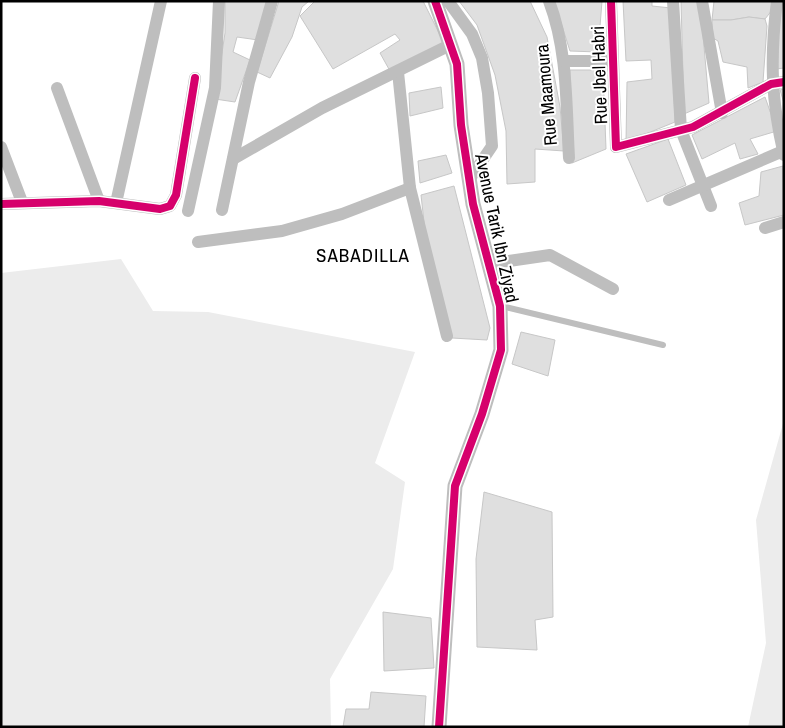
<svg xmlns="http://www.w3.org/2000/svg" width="785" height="728" viewBox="0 0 785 728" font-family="'Archivo Narrow',sans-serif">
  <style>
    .green { fill: #ececec }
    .building { fill: #dfdfdf; stroke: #c7c7c7 }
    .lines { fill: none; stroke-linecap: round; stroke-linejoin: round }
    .service { stroke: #bebebe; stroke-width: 6 }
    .minor { stroke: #bebebe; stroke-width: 12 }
    .tertiary { stroke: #bebebe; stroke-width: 15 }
    .cycleway-casing { stroke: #fff; stroke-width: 11 }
    .cycleway { stroke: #d6006c; stroke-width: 8 }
    .labels { text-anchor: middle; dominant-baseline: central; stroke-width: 4; stroke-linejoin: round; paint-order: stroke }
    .street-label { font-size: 18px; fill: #000; stroke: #fff }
    .neighbourhood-label { font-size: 19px; letter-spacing: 1px; fill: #000; stroke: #fff }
  </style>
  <rect width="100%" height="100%" fill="#fff"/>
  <!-- green -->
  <g class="green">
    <path d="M121,259L153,311L208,312L415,352L375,463L405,482L393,569L330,679L331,727H1V273Z"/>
    <path d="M784,420V727H748L766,643L756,520Z"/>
  </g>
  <!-- building -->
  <g class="building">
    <path d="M225,1H268L258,40L237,37L233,52L250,60L235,102L215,99L225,33Z"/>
    <path d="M279,1H309L302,7L292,37L270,78L257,72Z"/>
    <path d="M315,1H423L444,43L390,71L380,53L400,40L395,34L333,69L300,16Z"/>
    <path d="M459,1H530L547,37L560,107L564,151L535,149V182L507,184L506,131L495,75L477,25Z"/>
    <path d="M554,1H602L598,52L570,51Z"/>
    <path d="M623,1H652V6L671,8L675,122L626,142L627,82L652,79L651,60L626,61Z"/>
    <path d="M681,1H700L709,103L684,114Z"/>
    <path d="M714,1H774L773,9L765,19L749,17L731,20H712Z"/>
    <path d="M781,1H784V68L776,69Z"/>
    <path d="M749,17L765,19L767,26L763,82L748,88L747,67L723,62L718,41L713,38L712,20H731Z"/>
    <path d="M570,70H603L606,149L572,163Z"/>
    <path d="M441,87L443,108L410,116L409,93Z"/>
    <path d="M784,89V103L780,90Z"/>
    <path d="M765,97L777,131L750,139L758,154L740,159L735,143L702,159L692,135Z"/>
    <path d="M668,139L686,185L647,202L626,154Z"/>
    <path d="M446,155L452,173L420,183L418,161Z"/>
    <path d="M783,166L784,215L745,225L739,203L759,196L761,172Z"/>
    <path d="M454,186L490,328L487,340L452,338L426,240L421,195Z"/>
    <path d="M521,332L555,340L548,376L512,364Z"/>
    <path d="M484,492L552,512L553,617L535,620L537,650L477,647L476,559Z"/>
    <path d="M383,612L431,618L434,668L384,671Z"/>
    <path d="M371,692L426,696L424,727H343L346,709H369Z"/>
  </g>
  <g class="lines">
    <!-- service -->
    <path class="service" d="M501,306L663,345"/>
    <!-- minor -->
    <g class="minor">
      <path d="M448,1L472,34L482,58L488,93L492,146L469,180"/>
      <path d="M549,1C568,51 566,105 569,158"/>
      <path d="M611,1L616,147L693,127L771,84L784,82"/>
      <path d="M673,1L681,130L711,206"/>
      <path d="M702,1L722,113"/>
      <path d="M777,1C770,56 771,101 784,155"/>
      <path d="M564,61H613"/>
      <path d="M398,72L410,188L447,336"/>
      <path d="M57,88L99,201"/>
      <path d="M1,147L22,202"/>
      <path d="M233,159L322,108L450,45"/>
      <path d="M669,200L783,151"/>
      <path d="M116,203L161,1"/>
      <path d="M1,204L99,201L160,209L170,206L176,195L195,78"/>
      <path d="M222,210L249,82L272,1"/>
      <path d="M188,211L215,88L219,1"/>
      <path d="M765,228L784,222"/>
      <path d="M198,242L282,231L342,214L410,188"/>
      <path d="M488,264L550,255L613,289"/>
    </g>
    <!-- tertiary -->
    <path class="tertiary" d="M435,1L457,64L461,125L473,204L500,306L501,350L482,414L455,486L439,727"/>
    <defs>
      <g id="cycleway">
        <path d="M435,1L457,64L461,125L473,204L500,306L501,350L482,414L455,486L439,727"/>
        <path d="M611,1L616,147L693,127L771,84L784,82"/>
        <path d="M1,204L99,201L160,209L170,206L176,195L195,78"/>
      </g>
    </defs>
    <!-- cycleway casing -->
    <use href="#cycleway" class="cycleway-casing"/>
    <!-- cycleway -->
    <use href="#cycleway" class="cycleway"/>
  </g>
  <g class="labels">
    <!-- street labels -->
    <g class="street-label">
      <text transform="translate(599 75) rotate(-92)">Rue Jbel Habri</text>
      <text transform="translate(546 95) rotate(-95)">Rue Maamoura</text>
      <text transform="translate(497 228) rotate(78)">Avenue Tarik Ibn Ziyad</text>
    </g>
    <!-- neighbourhood labels -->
    <g class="neighbourhood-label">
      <text x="363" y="255">SABADILLA</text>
    </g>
  </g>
  <!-- border -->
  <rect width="785" height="728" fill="none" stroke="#000000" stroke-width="5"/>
</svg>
